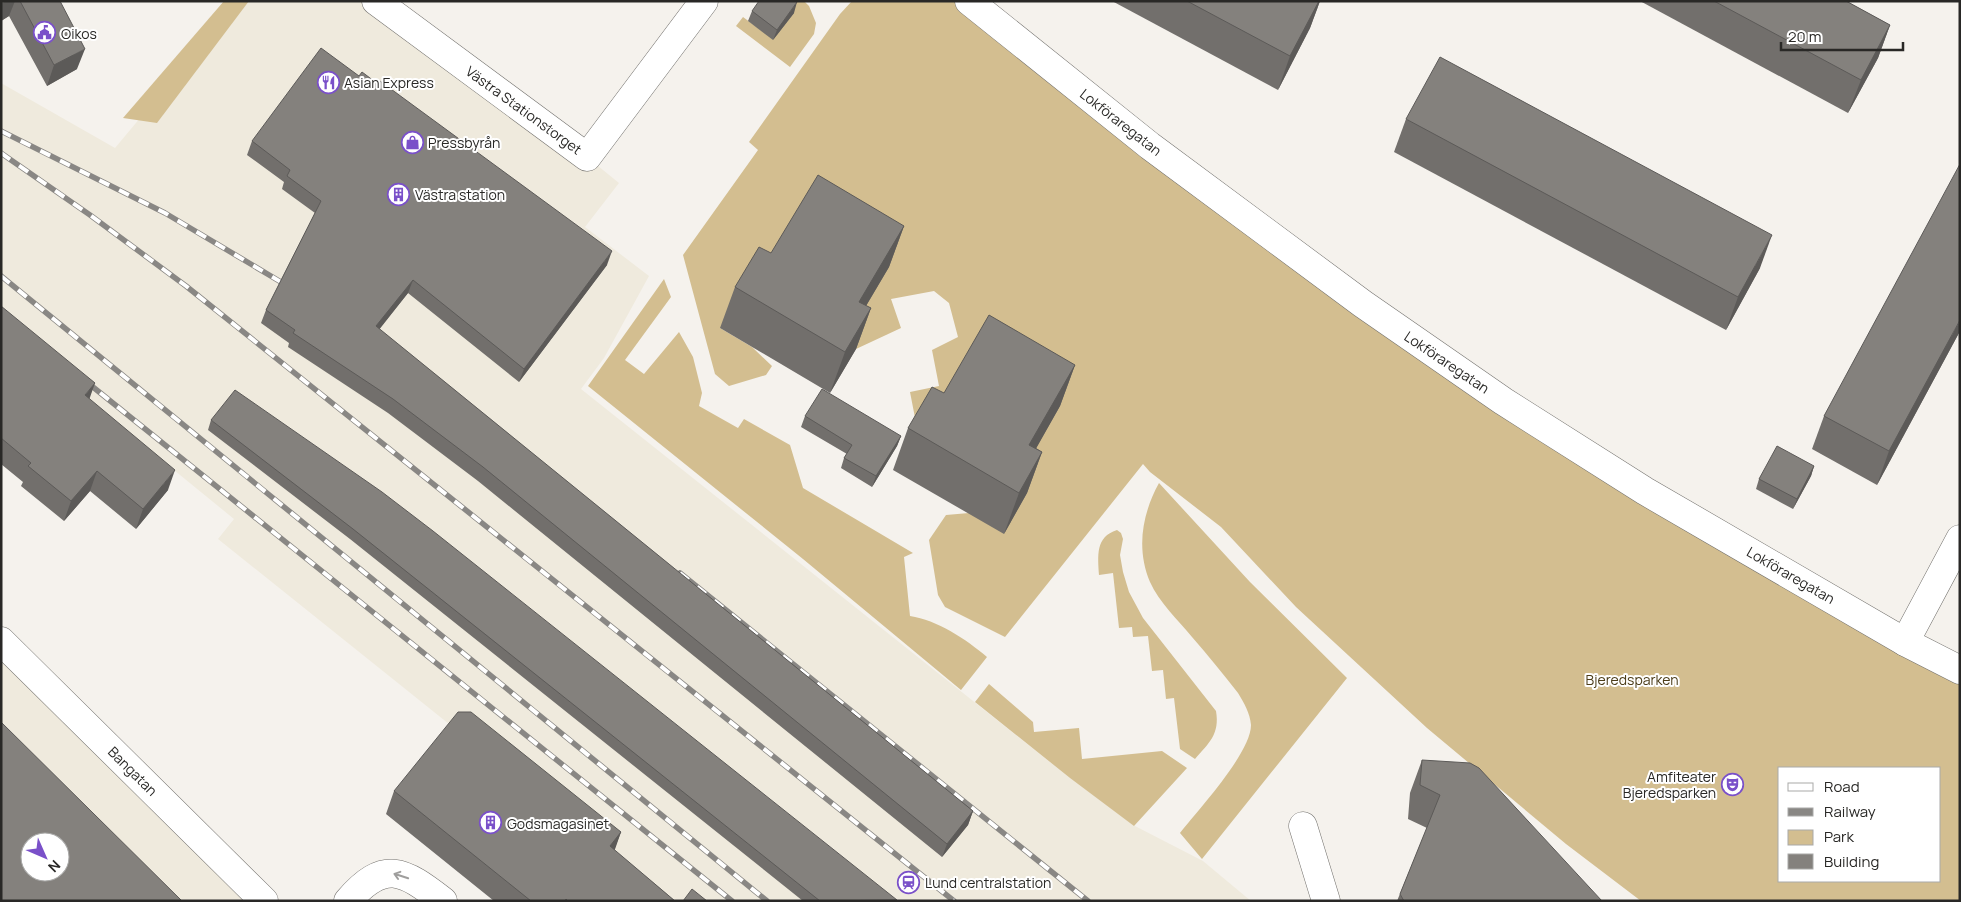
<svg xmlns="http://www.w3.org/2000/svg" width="1961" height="902" viewBox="0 0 1961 902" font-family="Manrope,sans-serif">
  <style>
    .built { fill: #efeadd; fill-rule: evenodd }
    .green { fill: #d3be90; fill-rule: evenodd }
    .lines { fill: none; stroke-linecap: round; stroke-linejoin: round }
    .minor-casing { stroke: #73716d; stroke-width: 29 }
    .minor { stroke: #fff; stroke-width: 28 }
    .rail-casing { stroke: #898784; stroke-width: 5.5 }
    .rail { stroke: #fff; stroke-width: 4; stroke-dasharray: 11; stroke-linecap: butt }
    .wall { fill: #726f6c }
    .shaded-wall { fill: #5c5a58 }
    .building { fill: #84817d; stroke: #5c5a58; fill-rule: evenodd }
    .oneway { stroke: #9f9e9d }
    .labels { text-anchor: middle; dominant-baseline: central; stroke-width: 4; stroke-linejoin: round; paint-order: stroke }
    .poi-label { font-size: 14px; fill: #292826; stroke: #fff; text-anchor: start }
    .street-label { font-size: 14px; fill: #292826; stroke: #fff }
    .park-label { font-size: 14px; fill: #4c3d19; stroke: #fff }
  </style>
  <rect width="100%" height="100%" fill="#f5f2ed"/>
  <!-- built -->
  <g class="built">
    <path d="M238,1H376L587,157L619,183L585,227L649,276L604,358L581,389L1070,778L1133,825L1203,861L1251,901H670L218,539L234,519L1,329V83L115,148Z"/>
    <path d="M1,641L264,901H1ZM30,842H60V872H30Z"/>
  </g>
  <!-- green -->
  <g class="green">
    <path d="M224,1H249L157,123L123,118Z"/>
    <path d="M778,1H804L809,6L816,23L814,34L790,67L736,26L743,17L773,39Z"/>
    <path d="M852,1H969L1363,304L1960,670V901H1641L1566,844L1427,728L1296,607L1221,527L1150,472L1143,464L1005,637L945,607L938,595L929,540L946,515L969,513L1004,533L917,428L910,392L939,386L932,350L958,337L949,303L934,291L891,299L901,328L856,349L720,328L752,347L772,366L766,375L729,386L715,374L683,255L758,150L749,142L840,14ZM1780,768H1940V881H1780Z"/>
    <path d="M664,279L671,297L625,360L644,374L679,332L693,357L702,393L699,406L738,428L744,419L790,445L803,488L913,553L904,557L910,616C937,620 966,639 987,657L961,690L803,559L588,386Z"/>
    <path d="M1159,483L1250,582L1347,678L1202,859L1180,833C1198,810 1251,753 1251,725C1250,713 1244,703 1238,693C1223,674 1208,655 1192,637C1178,620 1159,602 1150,582C1136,549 1142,514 1159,483Z"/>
    <path d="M1117,530L1121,533L1123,539L1120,555L1123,572L1129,592L1143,618L1216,711C1220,734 1209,743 1195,759L1180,749L1174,698L1166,699L1163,670L1152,671L1148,636L1133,637L1132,627L1119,628L1113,573L1099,575C1098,556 1095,537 1117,530Z"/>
    <path d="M989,684L1033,722L1034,732L1079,728L1082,759L1162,751L1187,768L1134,826L1070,778L975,702Z"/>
  </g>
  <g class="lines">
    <defs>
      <g id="minor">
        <path d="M376,1L587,157L704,1"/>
        <path d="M969,1L1150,146L1363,304L1503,401L1645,491L1905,642L1960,670"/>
        <path d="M1,641L264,901"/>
        <path d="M1905,642L1960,539"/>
        <path d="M1303,826L1326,901"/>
        <path d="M348,901C384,859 403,870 443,901"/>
      </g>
    </defs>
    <!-- minor casing -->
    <use href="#minor" class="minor-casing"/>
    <!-- minor -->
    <use href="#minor" class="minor"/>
    <defs>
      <g id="rail">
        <path d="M1,131L165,213L291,288"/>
        <path d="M1,153L90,215L186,286L954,901"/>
        <path d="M1,276L767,901"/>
        <path d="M83,379L732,901"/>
        <path d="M680,573L1088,901"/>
      </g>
    </defs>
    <!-- rail casing -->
    <use href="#rail" class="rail-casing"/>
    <!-- rail -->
    <use href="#rail" class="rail"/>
  </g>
  <!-- wall -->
  <g class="wall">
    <path d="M1,1H60L77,69L47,86L9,16L1,21Z"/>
    <path d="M1112,1H1320L1310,28L1278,90Z"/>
    <path d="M1640,1H1846L1890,25L1878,58L1848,113Z"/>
    <path d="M752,11L794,13L773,40L748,21Z"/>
    <path d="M1406,119L1760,268L1726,330L1394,152Z"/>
    <path d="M252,141L607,265L519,382L408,293L379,329L973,811L968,825L942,857L478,481L388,413L288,347L289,343L261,323L266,310L315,213L282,189L284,182L247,155Z"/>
    <path d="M904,226L889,267L866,306L871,308L856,349L830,393L720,328L735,287L771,253Z"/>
    <path d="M1,306L89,399L168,490L136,529L90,491L64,521L21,486L23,482L1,464Z"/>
    <path d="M1960,331L1877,485L1812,449L1824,416Z"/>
    <path d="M1075,365L1060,406L1036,448L1042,452L1027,493L1004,534L893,470L908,428L944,393Z"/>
    <path d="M805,416L901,436L897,446L872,487L841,468L844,458L847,454L801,427Z"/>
    <path d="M211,420L897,901H803L350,539L208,430Z"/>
    <path d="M1814,466L1811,476L1793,509L1756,489L1759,479Z"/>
    <path d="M1422,760L1602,901H1397L1427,828L1408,819L1410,793Z"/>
    <path d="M394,791L621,832L614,850L675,901H494L386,814Z"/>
  </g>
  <!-- shaded-wall -->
  <g class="shaded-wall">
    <path d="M6,1H15L9,16L1,21V4Z"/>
    <path d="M1319,1H1320L1310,28L1278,90L1290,56Z"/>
    <path d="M797,2L794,13L773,40L777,30Z"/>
    <path d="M1890,25L1878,58L1848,113L1861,80Z"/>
    <path d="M85,49L77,69L47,86L54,65Z"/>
    <path d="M904,226L889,267L844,343L859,302Z"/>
    <path d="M1772,235L1760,268L1726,330L1738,297Z"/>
    <path d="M612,251L607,265L519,382L524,369Z"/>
    <path d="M413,280L408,293L371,340L376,326Z"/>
    <path d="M871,308L856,349L830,393L845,352Z"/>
    <path d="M1960,320V331L1877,485L1889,451Z"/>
    <path d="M1075,365L1060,406L1015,486L1029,445Z"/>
    <path d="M95,383L88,403L85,395Z"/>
    <path d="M901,436L897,446L872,487L876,476Z"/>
    <path d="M1042,452L1027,493L1004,534L1019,493Z"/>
    <path d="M1814,466L1811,476L1793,509L1797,499Z"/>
    <path d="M175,470L168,490L136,529L143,509Z"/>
    <path d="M97,471L90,491L64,521L71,501Z"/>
    <path d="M973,811L968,825L942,857L947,844Z"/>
    <path d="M621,832L613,855L610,846Z"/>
  </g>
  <!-- building -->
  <g class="building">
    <path d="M20,1H60L85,49L54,65Z"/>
    <path d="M759,1H796L797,2L777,30L752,11Z"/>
    <path d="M1187,1H1319L1290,56Z"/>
    <path d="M1714,1H1846L1890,25L1861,80Z"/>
    <path d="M321,48L359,76L362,72L378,84L380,81L612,251L524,369L413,280L376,326L973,811L947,844L483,467L393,399L293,333L295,330L266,310L321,201L287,176L290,170L252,141Z"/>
    <path d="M1440,57L1772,235L1738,297L1406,119Z"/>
    <path d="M1960,164V320L1889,451L1824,416Z"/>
    <path d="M818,175L904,226L859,302L871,308L845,352L735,287L759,247L771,253Z"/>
    <path d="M1,306L95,383L85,395L175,470L143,509L97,471L71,501L28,466L31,463L1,438Z"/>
    <path d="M989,315L1075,365L1029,445L1042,452L1019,493L908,428L932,387L944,393Z"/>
    <path d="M822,389L901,436L876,476L844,458L852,445L805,416Z"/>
    <path d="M235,390L382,492L433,531L897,900L820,901L353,529L211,420Z"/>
    <path d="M1777,446L1814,466L1797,499L1759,479Z"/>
    <path d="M458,712H471L621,832L610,846L675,901H568L566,899L565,901H531L394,791Z"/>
    <path d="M1,722L182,901H1ZM30,842H60V872H30Z"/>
    <path d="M1422,760L1470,763L1479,768L1602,901H1404L1400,894L1440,795L1420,785Z"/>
    <path d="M692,889L707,901H683Z"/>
  </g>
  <!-- one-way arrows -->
  <defs><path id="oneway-shaft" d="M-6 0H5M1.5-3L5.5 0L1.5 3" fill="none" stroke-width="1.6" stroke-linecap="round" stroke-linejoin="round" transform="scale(1.25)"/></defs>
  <use class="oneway" href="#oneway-shaft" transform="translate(401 876) rotate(-162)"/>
  <!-- icons -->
  <defs>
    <symbol id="civic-ring" viewBox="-11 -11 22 22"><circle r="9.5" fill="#fff" stroke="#7a50c9" stroke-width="1.5"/><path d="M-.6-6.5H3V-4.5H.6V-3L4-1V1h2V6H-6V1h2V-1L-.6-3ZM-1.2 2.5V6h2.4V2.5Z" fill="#7a50c9"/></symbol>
    <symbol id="restaurant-ring" viewBox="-11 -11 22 22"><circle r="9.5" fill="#fff" stroke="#7a50c9" stroke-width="1.5"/><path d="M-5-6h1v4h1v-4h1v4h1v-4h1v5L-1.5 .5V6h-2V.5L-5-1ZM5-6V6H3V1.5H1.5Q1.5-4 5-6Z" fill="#7a50c9"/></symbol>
    <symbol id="shop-ring" viewBox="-11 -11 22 22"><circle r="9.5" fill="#fff" stroke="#7a50c9" stroke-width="1.5"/><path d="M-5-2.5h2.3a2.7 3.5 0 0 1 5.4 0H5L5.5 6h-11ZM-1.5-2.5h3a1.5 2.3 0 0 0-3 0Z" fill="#7a50c9"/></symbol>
    <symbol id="building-ring" viewBox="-11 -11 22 22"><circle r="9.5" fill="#fff" stroke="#7a50c9" stroke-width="1.5"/><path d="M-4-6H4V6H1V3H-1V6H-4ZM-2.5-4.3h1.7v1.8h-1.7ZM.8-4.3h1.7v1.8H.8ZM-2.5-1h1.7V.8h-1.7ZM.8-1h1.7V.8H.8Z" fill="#7a50c9"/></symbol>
    <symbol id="theatre-ring" viewBox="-11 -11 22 22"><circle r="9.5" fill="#fff" stroke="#7a50c9" stroke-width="1.5"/><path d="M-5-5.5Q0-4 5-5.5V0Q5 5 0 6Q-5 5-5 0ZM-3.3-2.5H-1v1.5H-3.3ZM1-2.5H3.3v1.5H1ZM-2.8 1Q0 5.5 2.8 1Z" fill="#7a50c9"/></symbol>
    <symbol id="station-ring" viewBox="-11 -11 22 22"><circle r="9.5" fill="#fff" stroke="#7a50c9" stroke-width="1.5"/><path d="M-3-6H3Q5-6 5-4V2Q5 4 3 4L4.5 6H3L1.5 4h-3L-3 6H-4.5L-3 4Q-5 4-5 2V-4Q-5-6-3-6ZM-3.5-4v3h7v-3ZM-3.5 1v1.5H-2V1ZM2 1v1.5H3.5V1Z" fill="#7a50c9"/></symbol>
  </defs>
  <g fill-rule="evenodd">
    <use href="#civic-ring" x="32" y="20" width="25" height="25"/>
    <use href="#restaurant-ring" x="316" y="70" width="25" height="25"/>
    <use href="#shop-ring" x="400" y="130" width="25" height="25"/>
    <use href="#building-ring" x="386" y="182" width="25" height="25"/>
    <use href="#theatre-ring" x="1720" y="772" width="25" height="25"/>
    <use href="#building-ring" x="478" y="810" width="25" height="25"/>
    <use href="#station-ring" x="896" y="870" width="25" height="25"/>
  </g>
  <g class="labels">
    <!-- poi labels -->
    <g class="poi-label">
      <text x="61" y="33">Oikos</text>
      <text x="344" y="82">Asian Express</text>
      <text x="428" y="142">Pressbyrån</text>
      <text x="415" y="194">Västra station</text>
      <text x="1716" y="776" text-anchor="end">Amfiteater<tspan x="1716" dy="16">Bjeredsparken</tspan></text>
      <text x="507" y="823">Godsmagasinet</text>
      <text x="925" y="882">Lund centralstation</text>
    </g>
    <!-- street labels -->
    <g class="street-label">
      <text transform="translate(524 110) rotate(36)">Västra Stationstorget</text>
      <text transform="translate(1121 122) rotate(38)">Lokföraregatan</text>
      <text transform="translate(1447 362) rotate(34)">Lokföraregatan</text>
      <text transform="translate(1791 575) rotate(30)">Lokföraregatan</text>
      <text transform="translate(133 771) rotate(45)">Bangatan</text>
    </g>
    <!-- park labels -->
    <g class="park-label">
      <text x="1632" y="679">Bjeredsparken</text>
    </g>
  </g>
  <!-- border -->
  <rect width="1961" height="902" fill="none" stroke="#292826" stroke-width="5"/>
  <!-- legend -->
  <rect x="1778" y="767" width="162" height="115" fill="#ffffff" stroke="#a9a9a8"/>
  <rect x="1788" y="783" width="25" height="8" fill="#ffffff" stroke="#a9a9a8"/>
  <text x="1824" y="792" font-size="15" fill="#292826">Road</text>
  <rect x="1788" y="808" width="25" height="8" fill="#898784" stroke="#a9a9a8"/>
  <text x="1824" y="817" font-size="15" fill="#292826">Railway</text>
  <rect x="1788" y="830" width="25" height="15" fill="#d3be90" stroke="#a9a9a8"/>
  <text x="1824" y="842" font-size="15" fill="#292826">Park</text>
  <rect x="1788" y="854" width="25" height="15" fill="#84817d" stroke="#a9a9a8"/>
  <text x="1824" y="867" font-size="15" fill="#292826">Building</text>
  <!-- north arrow -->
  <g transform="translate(45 857) rotate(135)"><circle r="24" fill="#ffffff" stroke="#a9a9a8"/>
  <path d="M0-4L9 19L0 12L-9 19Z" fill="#7a50c9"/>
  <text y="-8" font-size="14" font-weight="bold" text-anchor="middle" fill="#292826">N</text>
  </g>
  <!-- scale -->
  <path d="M1781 42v8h122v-8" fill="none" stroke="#292826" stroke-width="2.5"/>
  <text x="1788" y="42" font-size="15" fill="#292826" stroke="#ffffff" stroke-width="4" paint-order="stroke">20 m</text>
</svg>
